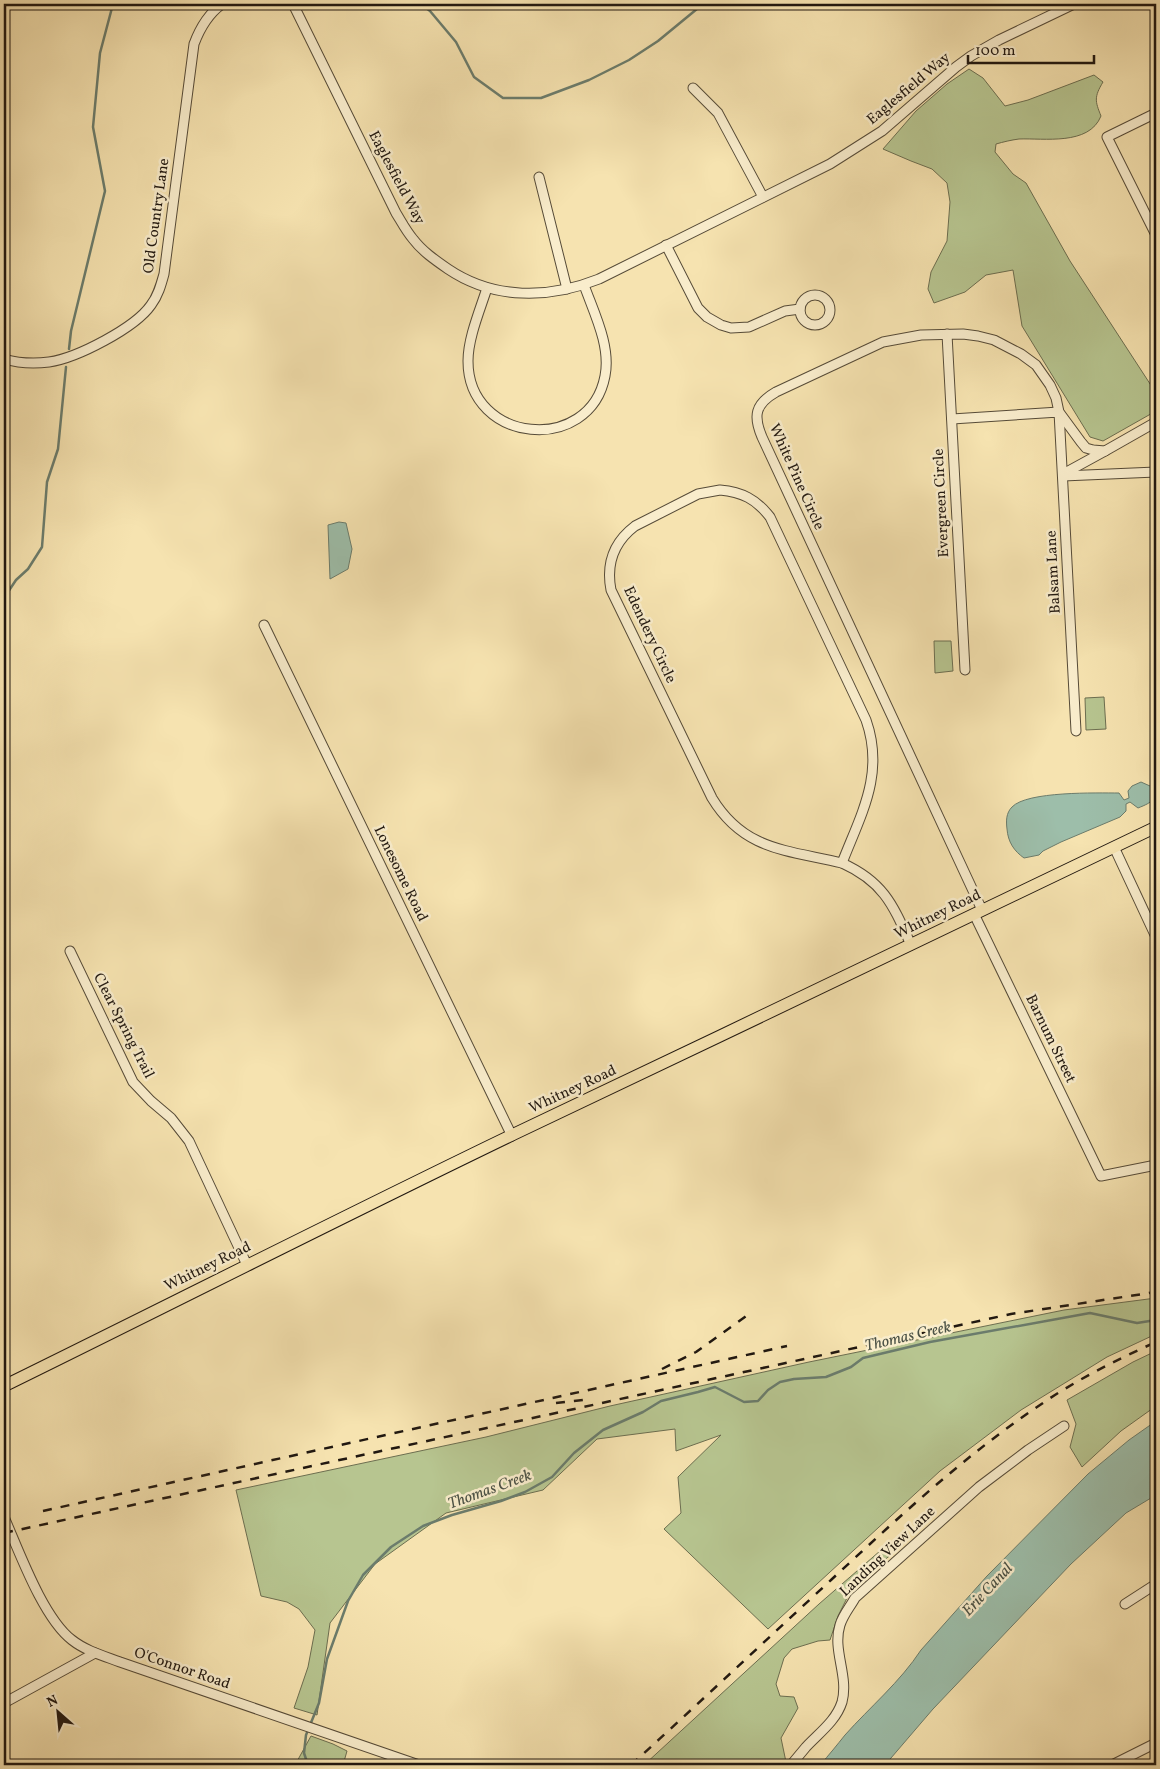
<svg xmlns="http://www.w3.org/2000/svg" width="1160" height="1769" viewBox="0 0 1160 1769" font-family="Vollkorn,serif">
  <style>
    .green { fill: #b7c590; stroke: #6c6e50 }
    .water { fill: #9dbeaa; stroke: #6b7c6c }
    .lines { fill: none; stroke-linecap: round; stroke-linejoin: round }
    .stream { stroke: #6b7c6c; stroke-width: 2.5 }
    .minor-casing { stroke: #564b38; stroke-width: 11 }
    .major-casing { stroke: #211810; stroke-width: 13 }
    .minor { stroke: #f9edcc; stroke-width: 9 }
    .major { stroke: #f6e3b0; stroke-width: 11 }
    .rail { stroke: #211810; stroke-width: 2.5; stroke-dasharray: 9 9; stroke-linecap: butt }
    .labels { text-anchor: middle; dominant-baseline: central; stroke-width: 5; stroke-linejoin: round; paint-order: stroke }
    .street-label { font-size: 15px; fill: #211810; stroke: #f9edcc }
    .water-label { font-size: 16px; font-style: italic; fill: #4c5246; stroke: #f9edcc }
  </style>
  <rect width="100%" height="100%" fill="#f6e3b0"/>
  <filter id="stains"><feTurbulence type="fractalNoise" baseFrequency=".004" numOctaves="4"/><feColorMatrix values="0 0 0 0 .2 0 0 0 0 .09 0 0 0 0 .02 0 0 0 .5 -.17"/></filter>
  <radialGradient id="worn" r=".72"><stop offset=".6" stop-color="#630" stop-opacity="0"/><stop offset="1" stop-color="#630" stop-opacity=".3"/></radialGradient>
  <!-- green -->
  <g class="green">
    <path d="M969,69L983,78L1005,106L1028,100L1094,75L1103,82C1094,97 1095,101 1101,116C1089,146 1044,138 1019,139C1011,140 1003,142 996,144L995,152L1013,174L1026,183L1070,261L1156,393V411L1103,441L1090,437L1022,326L1013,270L986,275L965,292L934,303L928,289L931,272L947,241L950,202L947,183L932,169L911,161L883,149L916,111L947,84Z"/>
    <path d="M934,641H951L953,671L935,673Z"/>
    <path d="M1104,697L1106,729L1086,730L1085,698Z"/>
    <path d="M1156,1298V1334L1107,1357L1021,1410L940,1471L768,1629L664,1529L681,1513L678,1477L721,1435L676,1451L675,1429L597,1439L543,1490L446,1513L375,1564L330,1623L317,1715L294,1708L308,1667L315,1630L299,1609L287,1602L261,1596L236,1490L486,1437L610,1406L809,1362L1064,1310Z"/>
    <path d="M1156,1351V1406L1121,1431L1082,1467L1070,1447L1076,1424L1067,1400L1133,1362Z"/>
    <path d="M888,1544L892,1554L854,1584L838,1616L830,1640L818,1641L792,1649L784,1658L776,1684L780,1696L794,1697L798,1708L781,1738L786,1762L784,1765H644L819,1604Z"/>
    <path d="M311,1736L333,1744L347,1751L343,1765H295Z"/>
  </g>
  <!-- water -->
  <g class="water">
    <path d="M339,522L346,523L352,549L348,569L330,579L328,525Z"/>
    <path d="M1141,782L1150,786L1156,783C1156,800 1153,802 1138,808L1130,802L1126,804V811L1120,817L1061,842L1043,851L1039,855L1024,858C1014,851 1008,842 1007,829C1006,821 1006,813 1012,807C1027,791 1097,793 1119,793L1124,800L1129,798L1128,791L1132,786Z"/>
    <path d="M1156,1421V1495L1126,1513L1071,1564L933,1709L885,1765H820C829,1755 837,1745 845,1735C870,1707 900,1682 921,1650L987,1576L1088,1474L1129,1440Z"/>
  </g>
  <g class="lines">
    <!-- stream -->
    <g class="stream">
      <path d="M421,4L430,11L456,42L474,77L503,98H541L589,80L629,60L658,41L703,4"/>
      <path d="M69,349L71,331L105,191L93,127L100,53L113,4"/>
      <path d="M4,598L16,580L28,569L42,547L47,482L58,449L66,367"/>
      <path d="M308,1765L304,1753L306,1735L319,1703L327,1659L348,1601L363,1575L391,1547L423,1526L452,1515L501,1501L525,1492L552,1477L574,1453L603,1430L643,1412L661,1401L698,1392L715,1387L744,1402L758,1401L768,1390L780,1382L794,1379L826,1377L851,1367L863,1358L930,1342L1090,1313L1137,1323L1156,1320"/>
    </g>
    <defs>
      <g id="minor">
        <path d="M293,4L396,213C401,221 406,231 413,239C422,251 435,260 448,269C494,300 549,299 599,279L830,164L882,131L956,67L971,56L999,40L1074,4"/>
        <path d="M693,88L718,113L763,197"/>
        <path d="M1156,113L1107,137L1156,235"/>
        <path d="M539,177L567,289"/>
        <path d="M666,245L698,308L707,317L721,325L731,328L749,327L785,311L800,309"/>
        <path d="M487,288C480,310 468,338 468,361C468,444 590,455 605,376C611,346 594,313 584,285"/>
        <circle cx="815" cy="310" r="15"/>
        <path d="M947,334L965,670"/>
        <path d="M4,359C18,363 34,364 49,362C77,358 135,328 151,305C158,296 161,285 164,274L194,44C200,28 208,14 222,4"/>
        <path d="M952,419L1059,412L1076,731"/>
        <path d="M1063,474L1105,451"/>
        <path d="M1063,476L1156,472"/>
        <path d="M720,490C742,492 756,499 770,517L866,720C885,774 861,814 842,863C788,850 744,851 712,798L611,590C606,564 614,542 635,526L698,494Z"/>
        <path d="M264,625L512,1136"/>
        <path d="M1114,847L1156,937"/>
        <path d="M842,863C884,882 893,905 911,945"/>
        <path d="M982,910L762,437C753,416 755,404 776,392L883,342L921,335L963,334L978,336L994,340L1021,354L1036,365L1050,385L1056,398L1059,412L1081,442L1086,448L1093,450L1105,451L1156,422"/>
        <path d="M974,914L1101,1176L1156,1165"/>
        <path d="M70,951L133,1082L151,1101L171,1118L189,1141L247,1265"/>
        <path d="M4,1517C19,1551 43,1618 72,1640C86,1651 104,1656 120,1662L419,1765"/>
        <path d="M1125,1604L1156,1584"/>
        <path d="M4,1703L95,1653"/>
        <path d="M791,1765C796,1759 801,1753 806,1747C819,1733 836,1721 842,1702C849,1676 832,1650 840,1625C843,1615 850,1607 855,1598L979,1487L1028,1450L1064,1426"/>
        <path d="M1112,1765L1156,1743"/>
      </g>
      <path id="major" d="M4,1386C173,1303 342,1217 512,1135C727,1033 942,930 1156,827"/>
    </defs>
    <!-- minor casing -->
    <use href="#minor" class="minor-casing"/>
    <!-- major casing -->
    <use href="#major" class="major-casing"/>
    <!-- minor -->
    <use href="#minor" class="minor"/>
    <!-- major -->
    <use href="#major" class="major"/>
    <!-- rail -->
    <g class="rail">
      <path d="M662,1369L696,1352L749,1314"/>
      <path d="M556,1403L591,1399"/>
      <path d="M43,1511L787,1346"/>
      <path d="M4,1533L1011,1314L1156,1292"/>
      <path d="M631,1765C698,1704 764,1642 831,1580C898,1518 964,1456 1040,1405C1076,1380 1116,1360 1156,1342"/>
    </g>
  </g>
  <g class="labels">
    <!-- street labels -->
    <g class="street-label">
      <text transform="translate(909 89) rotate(-40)">Eaglesfield Way</text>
      <text transform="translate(396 178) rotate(62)">Eaglesfield Way</text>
      <text transform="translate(157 216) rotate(-82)">Old Country Lane</text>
      <text transform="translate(796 477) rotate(66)">White Pine Circle</text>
      <text transform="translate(942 503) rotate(-93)">Evergreen Circle</text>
      <text transform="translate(1054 572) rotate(-93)">Balsam Lane</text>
      <text transform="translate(649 635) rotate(65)">Edendery Circle</text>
      <text transform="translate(400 874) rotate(64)">Lonesome Road</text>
      <text transform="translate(938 915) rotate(-26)">Whitney Road</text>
      <text transform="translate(123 1026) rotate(63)">Clear Spring Trail</text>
      <text transform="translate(1050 1039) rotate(64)">Barnum Street</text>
      <text transform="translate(573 1090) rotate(-25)">Whitney Road</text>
      <text transform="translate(208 1267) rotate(-26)">Whitney Road</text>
      <text transform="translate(888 1552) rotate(-43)">Landing View Lane</text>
      <text transform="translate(182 1669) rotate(19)">O'Connor Road</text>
    </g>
    <!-- water labels -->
    <g class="water-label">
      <text transform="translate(908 1337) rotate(-13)">Thomas Creek</text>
      <text transform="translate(490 1490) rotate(-20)">Thomas Creek</text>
      <text transform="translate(988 1590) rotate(-47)">Erie Canal</text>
    </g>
  </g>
  <!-- margin -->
  <rect width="1160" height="1769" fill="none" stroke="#f6e3b0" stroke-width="20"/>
  <rect x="5" y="5" width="1150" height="1759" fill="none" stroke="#211810" stroke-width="2.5"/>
  <rect x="10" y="10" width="1140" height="1749" fill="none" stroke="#211810"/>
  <!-- north arrow -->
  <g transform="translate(58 1712) rotate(333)" stroke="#f9edcc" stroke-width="4" paint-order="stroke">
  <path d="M0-4L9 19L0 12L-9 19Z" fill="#211810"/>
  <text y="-8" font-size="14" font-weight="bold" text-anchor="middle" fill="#211810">N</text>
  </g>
  <!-- scale -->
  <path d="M968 55v8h126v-8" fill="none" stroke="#211810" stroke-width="2.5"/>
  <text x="975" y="55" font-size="15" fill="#211810" stroke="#f9edcc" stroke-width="4" paint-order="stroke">100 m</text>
  <rect width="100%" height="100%" filter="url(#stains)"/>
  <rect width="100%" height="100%" fill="url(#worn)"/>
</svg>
